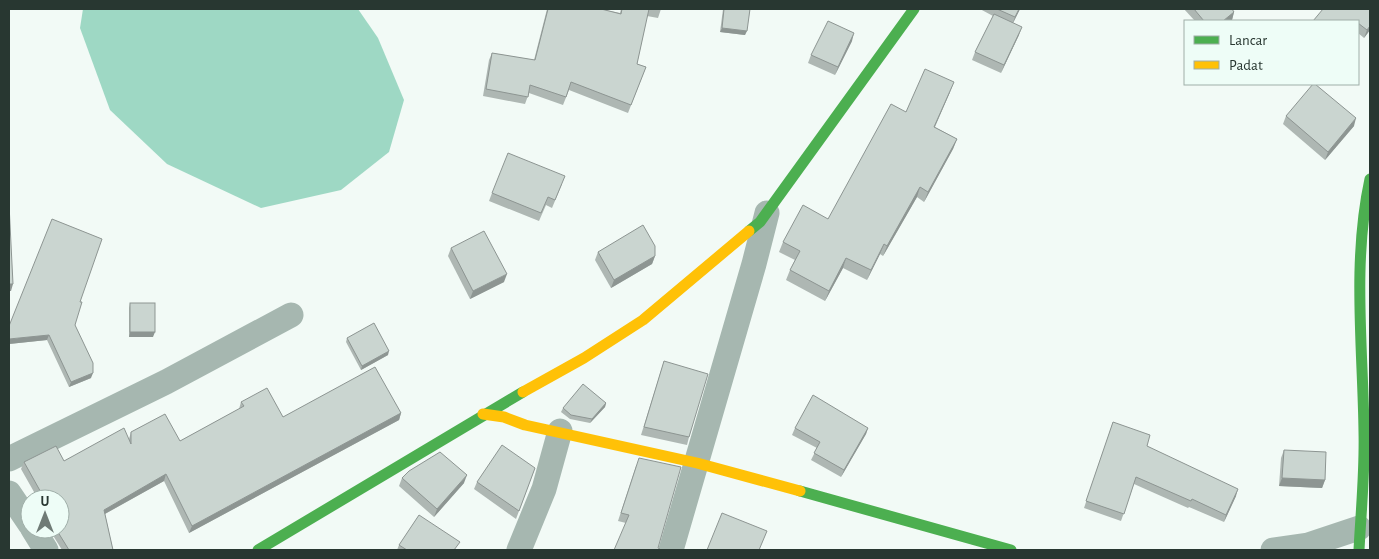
<svg xmlns="http://www.w3.org/2000/svg" width="1379" height="559" viewBox="0 0 1379 559" font-family="'Alegreya Sans',sans-serif">
  <style>
    .water { fill: #9ed8c4 }
    .lines { fill: none; stroke-linecap: round; stroke-linejoin: round }
    .street { stroke: #a6b7b0; stroke-width: 25 }
    .fast { stroke: #4caf50; stroke-width: 11 }
    .slow { stroke: #ffc107; stroke-width: 11 }
    .wall { fill: #aeb7b3 }
    .shaded-wall { fill: #8d9592 }
    .building { fill: #cad5d0; stroke: #8d9592 }
  </style>
  <rect width="100%" height="100%" fill="#f2faf6"/>
  <!-- water -->
  <path class="water" d="M83,9H358L378,38L404,100L389,152L341,190L261,208L167,164L110,110L80,28Z"/>
  <g class="lines">
    <!-- street -->
    <g class="street">
      <path d="M9,459L166,382L291,315"/>
      <path d="M9,493L30,524"/>
      <path d="M33,529L46,550"/>
      <path d="M519,550L544,489L560,431"/>
      <path d="M671,550L754,264L767,213"/>
      <path d="M1273,550L1308,545L1359,528"/>
    </g>
    <!-- fast -->
    <g class="fast">
      <path d="M749,231L760,222L914,9"/>
      <path d="M800,491L1011,550"/>
      <path d="M258,550L523,392"/>
      <path d="M1359,550C1361,511 1365,471 1364,432C1363,349 1352,262 1370,179"/>
    </g>
    <!-- slow -->
    <g class="slow">
      <path d="M523,392L584,358L643,320L749,231"/>
      <path d="M483,414L504,417L525,425L697,463L800,491"/>
    </g>
  </g>
  <!-- wall -->
  <g class="wall">
    <path d="M547,9H601L620,13L621,9H661L658,18L647,16L637,64L646,67L628,113L569,90L563,105L529,93L525,104L483,96L489,60L492,53L534,60Z"/>
    <path d="M723,9H750L745,35L720,32Z"/>
    <path d="M980,9H1020L1013,23L1019,35L1001,73L972,60L975,52L993,16Z"/>
    <path d="M1184,9H1232L1234,12L1232,20L1230,21H1195Z"/>
    <path d="M1370,9V30L1364,38L1358,33V21Z"/>
    <path d="M852,41L835,75L808,63L811,55Z"/>
    <path d="M950,92L935,127L957,139L953,149L924,202L917,197L883,256L880,254L867,280L843,268L825,301L786,280L790,270L795,260L779,252L783,242L828,219L906,112Z"/>
    <path d="M1286,116L1354,126L1325,160L1283,124Z"/>
    <path d="M562,184L552,208L546,205L539,221L489,201L492,193Z"/>
    <path d="M451,248L504,282L470,299L448,256Z"/>
    <path d="M598,252L655,256L652,264L611,288L595,260Z"/>
    <path d="M80,302L75,325L91,378L69,387L47,340L9,344Z"/>
    <path d="M130,303L153,337H129V308Z"/>
    <path d="M347,338L388,355L361,370L346,342Z"/>
    <path d="M664,361L689,437L687,445L641,435Z"/>
    <path d="M241,402L283,417L401,413L399,420L189,533L164,481L105,514L113,550H62L49,529H60L38,499L21,469L24,462L64,461L129,439L131,432L180,441L239,409Z"/>
    <path d="M606,403L605,407L590,423L570,419L561,412L563,408Z"/>
    <path d="M1113,422L1147,446L1236,496L1224,522L1189,507L1188,508L1134,484L1121,521L1084,508Z"/>
    <path d="M795,428H868L866,434L841,477L811,460L817,448L792,435Z"/>
    <path d="M1284,450L1325,480L1322,488L1279,486L1281,458Z"/>
    <path d="M636,466L658,548L626,523L618,521Z"/>
    <path d="M535,468L516,519L474,489L477,482Z"/>
    <path d="M402,478L464,483L434,517L399,486Z"/>
    <path d="M399,545L456,550H397Z"/>
  </g>
  <!-- shaded-wall -->
  <g class="shaded-wall">
    <path d="M1019,9H1020L1012,25L1015,17Z"/>
    <path d="M1234,12L1232,20L1230,21H1223Z"/>
    <path d="M1370,26V30L1364,38L1367,30Z"/>
    <path d="M1022,27L1019,35L1001,73L1004,65Z"/>
    <path d="M722,28L747,31L745,35L720,32Z"/>
    <path d="M854,33L852,41L835,75L838,67Z"/>
    <path d="M954,82L950,92L930,137L934,127Z"/>
    <path d="M1356,118L1354,126L1325,160L1328,152Z"/>
    <path d="M957,139L953,149L924,202L928,192Z"/>
    <path d="M920,187L917,197L883,256L887,246Z"/>
    <path d="M884,244L880,254L867,280L871,270Z"/>
    <path d="M655,256L652,264L611,288L614,280Z"/>
    <path d="M846,258L843,268L825,301L829,291Z"/>
    <path d="M507,274L504,282L470,299L473,291Z"/>
    <path d="M9,284H13L11,291H9Z"/>
    <path d="M130,332H155L153,337H129Z"/>
    <path d="M49,335L47,340L9,344V339Z"/>
    <path d="M389,351L388,355L361,370L362,366Z"/>
    <path d="M93,373L91,378L69,387L71,382Z"/>
    <path d="M606,403L605,407L590,423L592,419Z"/>
    <path d="M401,413L399,420L189,533L192,526Z"/>
    <path d="M868,428L866,434L841,477L844,470Z"/>
    <path d="M166,474L164,481L101,516L104,510Z"/>
    <path d="M467,475L464,483L434,517L437,509Z"/>
    <path d="M1282,478L1325,480L1322,488L1279,486Z"/>
    <path d="M1238,489L1236,496L1224,522L1226,515Z"/>
  </g>
  <!-- building -->
  <g class="building">
    <path d="M548,9H601L621,14L622,9H649L637,64L646,67L631,105L571,82L566,97L530,85L528,97L486,89L492,53L535,60Z"/>
    <path d="M724,9H750L747,31L722,28Z"/>
    <path d="M997,9H1019L1015,17Z"/>
    <path d="M1194,9H1232L1234,12L1223,21H1204Z"/>
    <path d="M1323,9H1370V26L1367,30L1358,23V21H1313Z"/>
    <path d="M994,14L1022,27L1004,65L975,52Z"/>
    <path d="M828,21L854,33L838,67L811,55Z"/>
    <path d="M925,69L954,82L934,127L957,139L928,192L920,187L887,246L884,244L871,270L846,258L829,291L790,270L800,251L783,242L803,205L828,219L891,104L906,112Z"/>
    <path d="M1313,84H1315L1356,118L1328,152L1286,116Z"/>
    <path d="M508,153L565,176L555,200L548,197L541,213L492,193Z"/>
    <path d="M9,204L13,284H9Z"/>
    <path d="M52,219L102,239L80,302H82L75,325L93,363V373L71,382L49,335L9,339V326Z"/>
    <path d="M643,225L655,246V256L614,280L598,252Z"/>
    <path d="M484,231L507,274L473,291L451,248Z"/>
    <rect x="130" y="303" width="25" height="29"/>
    <path d="M374,323L389,351L362,366L347,338Z"/>
    <path d="M664,361L708,374L689,437L644,427Z"/>
    <path d="M375,367L401,413L192,526L166,474L104,510L113,550H69L56,529H60V499H38L43,496L24,462L56,446L64,461L124,428L131,444V432L165,414L180,441L244,406L241,402L267,388L283,417Z"/>
    <path d="M583,384L606,403L592,419L571,415L563,408Z"/>
    <path d="M813,395L868,428L844,470L814,453L820,442L795,428Z"/>
    <path d="M1113,422L1150,435L1147,446L1238,489L1226,515L1192,499L1191,501L1136,477L1124,514L1086,501Z"/>
    <path d="M502,445L535,468L519,511L477,482Z"/>
    <path d="M1284,450L1326,452L1325,480L1282,478Z"/>
    <path d="M440,452L467,475L437,509L402,478L409,471Z"/>
    <path d="M639,458L681,467L658,548L660,549V550H614L629,515L621,513Z"/>
    <path d="M722,513L767,531L759,550H707Z"/>
    <path d="M419,515L460,542L454,550H407L399,545Z"/>
  </g>
  <!-- border -->
  <rect width="1379" height="559" fill="none" stroke="#283731" stroke-width="20"/>
  <!-- legend -->
  <rect x="1184" y="20" width="175" height="65" fill="#eefdf7" stroke="#9faea8"/>
  <rect x="1194" y="36" width="25" height="8" fill="#4caf50" stroke="#9faea8"/>
  <text x="1229" y="45" font-size="15" fill="#283731">Lancar</text>
  <rect x="1194" y="61" width="25" height="8" fill="#ffc107" stroke="#9faea8"/>
  <text x="1229" y="70" font-size="15" fill="#283731">Padat</text>
  <!-- north arrow -->
  <g transform="translate(45 514)"><circle r="24" fill="#eefdf7" stroke="#9faea8"/>
  <path d="M0-4L9 19L0 12L-9 19Z" fill="#6f7b76"/>
  <text y="-8" font-size="14" font-weight="bold" text-anchor="middle" fill="#283731">U</text>
  </g>
</svg>
